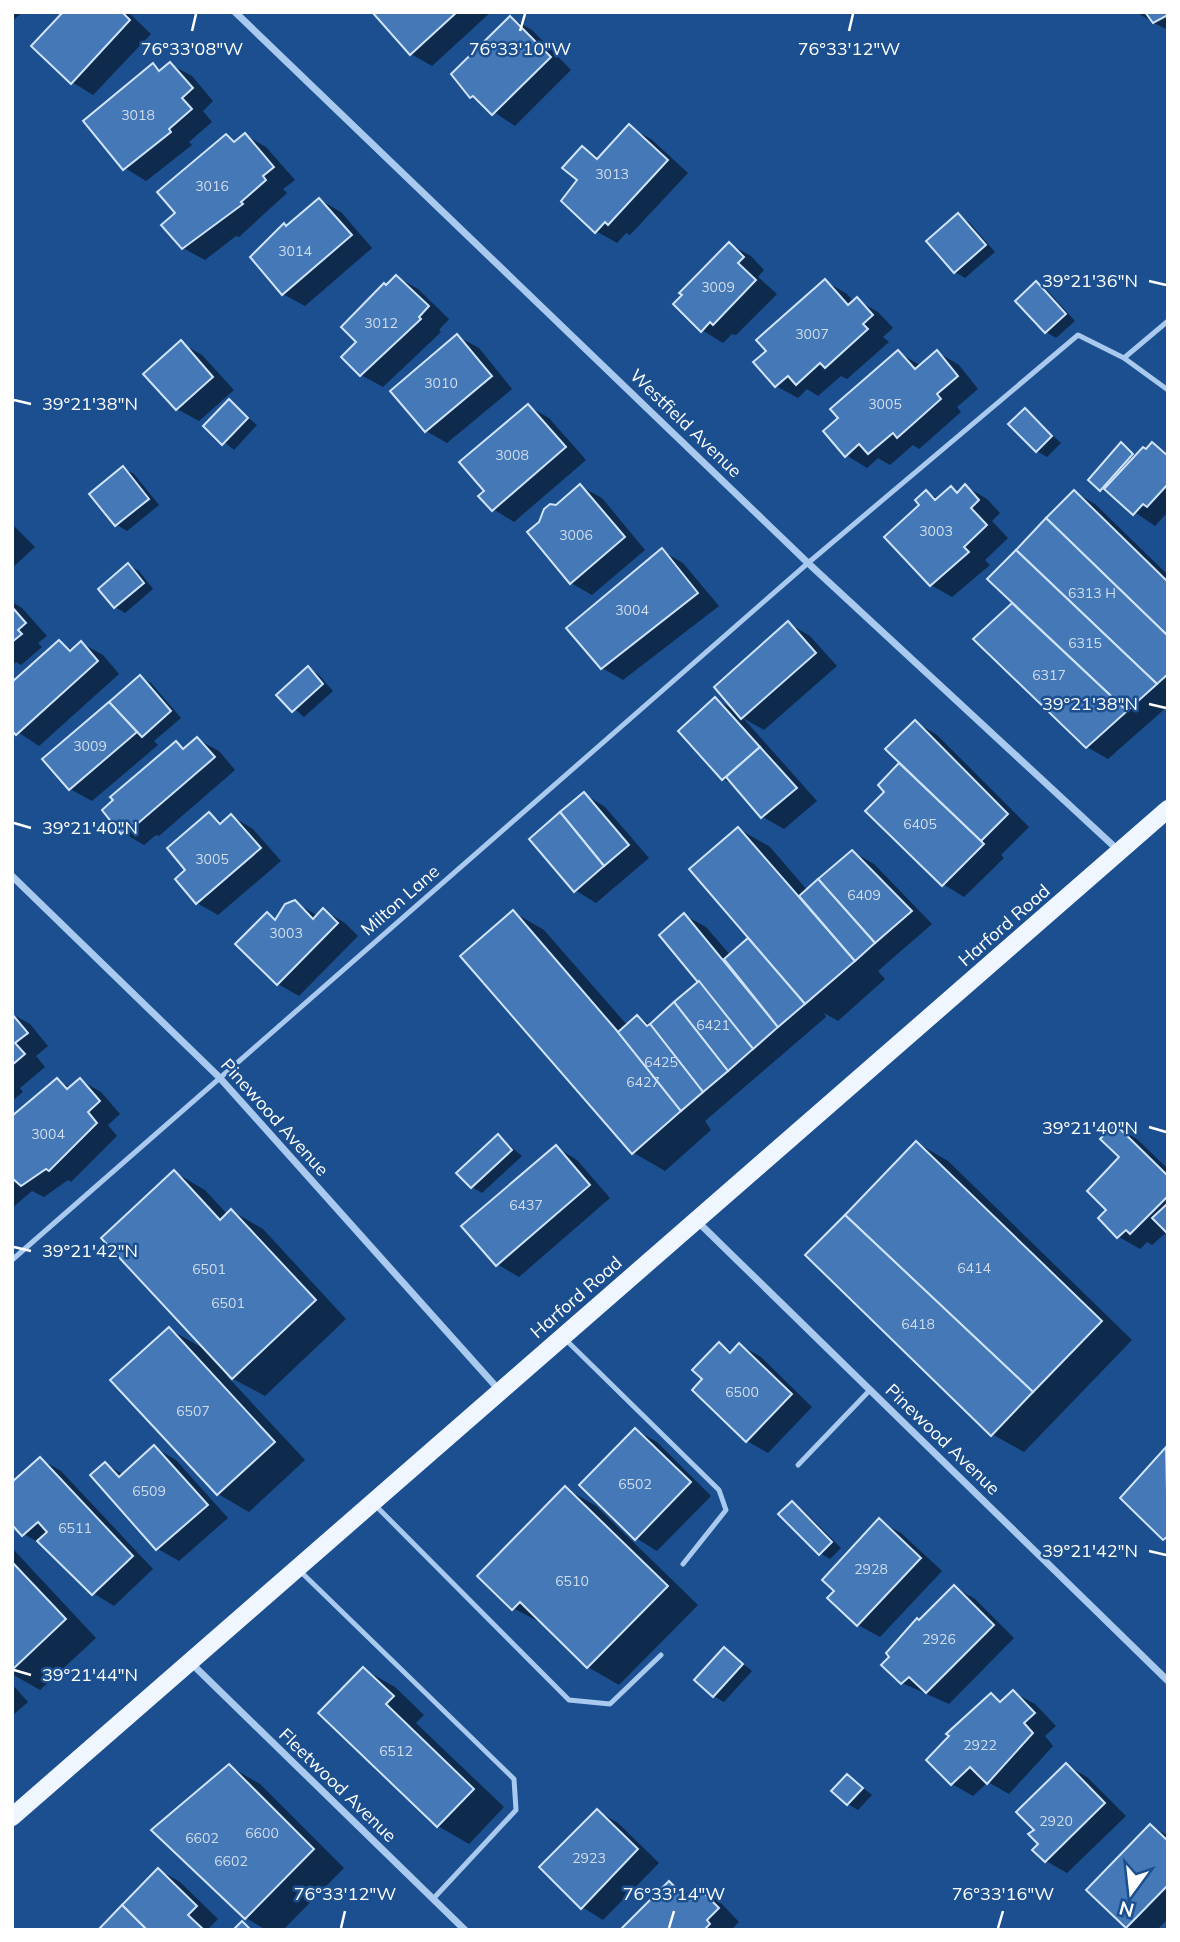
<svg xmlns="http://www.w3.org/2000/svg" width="1180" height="1942" viewBox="0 0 1180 1942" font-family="Mulish,sans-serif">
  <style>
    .shadow { fill: #0007 }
    .building { fill: #4478b7; stroke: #cfe3fa; stroke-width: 2 }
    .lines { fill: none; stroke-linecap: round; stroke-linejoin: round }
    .service { stroke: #a9c9ee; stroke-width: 5 }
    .minor { stroke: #a9c9ee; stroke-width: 7 }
    .primary { stroke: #f0f6ff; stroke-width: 18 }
    .ticks { fill: none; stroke: #fff; stroke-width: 2.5 }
    .labels { text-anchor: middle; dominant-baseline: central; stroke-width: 5; stroke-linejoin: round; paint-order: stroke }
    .number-label { font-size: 14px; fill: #d0dded }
    .street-label { font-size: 18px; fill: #fff; stroke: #1b4f8f }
    .ticks-label { font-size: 18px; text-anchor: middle; fill: #fff; stroke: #1b4f8f; stroke-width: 5; stroke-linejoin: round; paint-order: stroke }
  </style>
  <rect width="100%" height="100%" fill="#1b4f8f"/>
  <!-- shadow -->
  <g class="shadow">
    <path d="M12,12H23L12,21Z"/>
    <path d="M65,12H128L151,34L93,95L72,82Z"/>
    <path d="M375,12H491L432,66L411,54Z"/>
    <path d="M1136,12H1168V30L1154,23Z"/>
    <path d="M511,18L532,30L571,70L515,126L472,97Z"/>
    <path d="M170,64L192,76L213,101L203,111L212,122L189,142L192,145L146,181L125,168L153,65L162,71Z"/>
    <path d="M629,127L651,139L688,173L630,235L626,233L617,243L596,231L579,180L583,148L600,158Z"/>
    <path d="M245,135L266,147L295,180L283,189L287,193L239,237L236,236L205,260L183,248L178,213L226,136L237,142Z"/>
    <path d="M320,200L341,212L372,248L305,306L283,294L288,227Z"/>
    <path d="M959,216L969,222L995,252L965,278L955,272Z"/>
    <path d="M729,244L751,256L764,270L758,277L777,294L736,335L732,334L723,343L702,330Z"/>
    <path d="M397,277L418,289L449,319L439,330L441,332L383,387L361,375L343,357L359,342L387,286Z"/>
    <path d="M825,281L847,294L854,302L857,300L878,312L893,328L883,337L889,342L847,379L841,376L818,396L807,389L798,398L776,386L768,351Z"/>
    <path d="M1036,284L1047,290L1075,321L1056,338L1046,332Z"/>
    <path d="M457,336L479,348L512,389L447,443L426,431Z"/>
    <path d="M181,343L202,355L234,390L199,421L177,409Z"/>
    <path d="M898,352L921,366L937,352L959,365L978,389L957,407L961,412L919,449L913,445L890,465L878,458L867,468L846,455L840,418Z"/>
    <path d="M229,401L257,425L234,450L205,426Z"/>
    <path d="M528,406L549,418L586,460L514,522L493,509L486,491Z"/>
    <path d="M1025,410L1061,443L1047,457L1037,451Z"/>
    <path d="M1121,444L1137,456L1153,444L1168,453V517L1165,515L1155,526L1101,489Z"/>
    <path d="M123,468L134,474L159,505L127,531L117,525L91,494Z"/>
    <path d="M580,486L602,498L645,550L592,595L571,583L556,507Z"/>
    <path d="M965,486L987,499L1000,513L992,521L1008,538L985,560L990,565L952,597L931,585L921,505L926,492L939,499L951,488L959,493Z"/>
    <path d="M1074,492L1095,504L1168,575V706L1108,759L1087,747L975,639L1015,603Z"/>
    <path d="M12,524L35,547L12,568Z"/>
    <path d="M662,551L683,563L719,606L623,680L602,668Z"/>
    <path d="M128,565L139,571L153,589L125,613L115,607Z"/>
    <path d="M12,602L22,608L47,636L38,643L42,647L21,665L16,662L12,666Z"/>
    <path d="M788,623L810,636L837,666L764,730L743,718L817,801L784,829L763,817L737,787L723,779L715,699L737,712Z"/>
    <path d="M59,642L73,650L81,643L103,655L119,674L39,746L12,728Z"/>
    <path d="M308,668L318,674L333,691L304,717L279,695Z"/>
    <path d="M140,677L151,683L181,718L154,741L158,745L92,801L70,789L45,759Z"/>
    <path d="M915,722L937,735L1029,827L1001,855L1004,858L964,897L943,884L880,785L902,763Z"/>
    <path d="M197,739L219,751L235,770L159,836L156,835L144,845L122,832L116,800L177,743L186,749Z"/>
    <path d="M584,794L605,807L649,858L596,903L575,890Z"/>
    <path d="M209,814L224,823L231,816L253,829L281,861L218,915L197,903Z"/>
    <path d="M739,829L770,847L808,891L853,852L874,864L932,924L878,971L885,979L838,1021L824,1013L826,1017L705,1121L711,1130L665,1171L634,1153L462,956L513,912L544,930L628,1026L637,1017L651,1025L701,981L684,915L706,927L731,956L751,938Z"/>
    <path d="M295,902L318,916L323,910L345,923L358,936L299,996L278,984L267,914L276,920L278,914Z"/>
    <path d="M12,1014L30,1024L48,1046L36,1056L45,1067L20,1088L23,1092L12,1101Z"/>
    <path d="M57,1080L71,1088L80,1080L101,1092L120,1114L108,1125L117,1136L71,1182L68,1180L44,1197L32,1191L12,1208V1119Z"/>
    <path d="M1115,1126L1137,1139L1168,1169V1231L1152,1245L1147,1242L1140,1249L1119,1237L1101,1218L1109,1210L1122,1157Z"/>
    <path d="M498,1136L522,1156L482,1193L472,1187Z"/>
    <path d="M917,1143L948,1161L1132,1340L1024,1452L992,1434Z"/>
    <path d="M556,1147L577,1160L610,1198L519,1277L497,1264Z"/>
    <path d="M174,1172L205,1190L228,1215L232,1211L263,1229L346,1319L265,1396L226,1375L305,1460L249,1512L218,1494L169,1329L206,1350Z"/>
    <path d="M720,1344L733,1352L740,1345L761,1357L812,1407L768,1453L747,1441L705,1379Z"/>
    <path d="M635,1430L657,1442L711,1496L657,1551L636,1538Z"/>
    <path d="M155,1448L176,1460L228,1518L179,1561L158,1549L92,1475L105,1464L124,1475Z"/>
    <path d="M1168,1448V1541L1122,1498Z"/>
    <path d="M40,1459L61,1471L153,1569L114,1606L93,1593L46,1547L24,1534Z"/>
    <path d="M565,1488L596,1506L698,1605L619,1685L588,1667L545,1625L513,1608Z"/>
    <path d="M792,1503L802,1509L841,1548L830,1559L820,1553Z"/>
    <path d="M879,1521L901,1533L942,1571L880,1637L858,1625L829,1598Z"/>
    <path d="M12,1548L96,1638L40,1690L12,1674Z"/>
    <path d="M954,1587L975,1599L1014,1638L949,1704L902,1683L920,1622Z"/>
    <path d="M724,1649L752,1671L724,1702L714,1696Z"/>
    <path d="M363,1669L395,1687L424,1715L416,1723L504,1807L469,1844L438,1826Z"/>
    <path d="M12,1684L28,1702L12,1716Z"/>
    <path d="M1013,1692L1035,1704L1056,1726L1045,1736L1053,1746L1009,1794L988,1782L973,1796L952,1784L992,1695L1003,1702Z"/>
    <path d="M1066,1765L1087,1777L1126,1816L1067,1873L1046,1861L1036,1830Z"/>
    <path d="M229,1766L260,1784L344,1868L283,1930H266L246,1918Z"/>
    <path d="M848,1776L872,1795L858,1810L848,1804Z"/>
    <path d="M597,1811L618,1823L659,1863L603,1920L582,1907Z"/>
    <path d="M1151,1826L1168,1836V1919L1157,1930H1132L1127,1927Z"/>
    <path d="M159,1870L180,1882L218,1919L209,1928L210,1930H101Z"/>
    <path d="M669,1883L691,1896L698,1889L719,1901L739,1922L731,1930H623Z"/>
  </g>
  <!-- building -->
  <g class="building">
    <path d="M63,12H122L130,20L71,84L31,46Z"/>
    <path d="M372,12H457L410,55Z"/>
    <path d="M1145,12H1168V15L1153,23Z"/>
    <path d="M510,16L551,57L492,115L473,96L470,98L451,74Z"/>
    <path d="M170,62L193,88L182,98L192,109L169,129L171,132L123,170L83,121L153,63L159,71Z"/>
    <path d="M629,124L668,160L608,225L605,222L595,233L561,201L577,180L562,168L582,146L597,159Z"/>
    <path d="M245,133L274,167L263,176L266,180L241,202L243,204L182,249L161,225L175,213L157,192L226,134L234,142Z"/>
    <path d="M319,198L352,235L282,295L250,257L284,223L286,226Z"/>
    <path d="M958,213L986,245L954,273L926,241Z"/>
    <path d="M729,242L744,257L738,263L756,280L713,325L710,322L701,332L673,304L682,295L679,293Z"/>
    <path d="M396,275L429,306L419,317L421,319L360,376L341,357L356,342L341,327L384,283L386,285Z"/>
    <path d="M825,279L848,305L857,297L873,315L863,324L868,329L825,368L820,363L796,385L788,376L775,387L753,362L766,351L756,340Z"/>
    <path d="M1036,281L1066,314L1045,333L1015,301Z"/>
    <path d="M457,334L492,376L425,432L390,391Z"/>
    <path d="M181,340L213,377L176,410L143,374Z"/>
    <path d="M898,350L915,369L937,350L958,376L937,394L941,399L897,438L893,433L868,454L859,444L845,457L823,431L838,418L830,409Z"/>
    <path d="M229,399L248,418L222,445L203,426Z"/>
    <path d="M528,404L566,447L492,511L478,496L484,491L459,462Z"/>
    <path d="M1025,408L1052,436L1036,452L1008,424Z"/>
    <path d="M1121,442L1133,454L1100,491L1088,480Z"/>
    <path d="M1152,442L1168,456V484L1147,507L1143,504L1133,515L1104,489L1143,447L1146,449Z"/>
    <path d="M123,466L149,499L115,526L89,494Z"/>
    <path d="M580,484L625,537L570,584L527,532L539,522L544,509L550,504L556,505Z"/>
    <path d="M965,484L979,500L971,508L987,525L964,547L969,552L930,586L884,537L919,505L915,500L926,490L935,500L951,486L957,493Z"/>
    <path d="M1074,490L1168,582V636L1046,518Z"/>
    <path d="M1046,518L1168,636V674L1157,684L1016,550Z"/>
    <path d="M662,548L698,593L601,669L566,628Z"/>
    <path d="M1016,550L1157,684L1127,711L987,579Z"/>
    <path d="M128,563L144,583L114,608L98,589Z"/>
    <path d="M1012,603L1127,711L1086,748L973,639Z"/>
    <path d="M12,607L26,623L18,630L22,634L12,642Z"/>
    <path d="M788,621L816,653L741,719L714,687Z"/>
    <path d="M59,640L70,651L81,641L98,661L16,735L12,731V682Z"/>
    <path d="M308,666L323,684L292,712L276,695Z"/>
    <path d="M140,675L171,711L142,737L109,702Z"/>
    <path d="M715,697L760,747L722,780L678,731Z"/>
    <path d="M109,702L137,732L69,790L42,759Z"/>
    <path d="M915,720L1008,814L981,841L885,749Z"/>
    <path d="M197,737L215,757L136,825L134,823L121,834L102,810L113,800L110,797L176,741L183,749Z"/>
    <path d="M760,747L797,788L761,818L726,777Z"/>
    <path d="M899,763L984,844L942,886L865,811L884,792L878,785Z"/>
    <path d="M584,792L629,845L604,866L560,812Z"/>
    <path d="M209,812L220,824L231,814L261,848L196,904L175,879L185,870L167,848Z"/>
    <path d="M560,812L604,866L574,892L529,839Z"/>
    <path d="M738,827L855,961L805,1004L689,869Z"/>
    <path d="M852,850L912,911L875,943L818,879Z"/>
    <path d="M818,879L875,943L855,961L799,896Z"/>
    <path d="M295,900L313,919L323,908L338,923L277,985L235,944L267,912L275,920L285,904Z"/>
    <path d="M513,910L618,1032L681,1111L632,1154L460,956Z"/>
    <path d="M684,913L778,1027L753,1049L659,935Z"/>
    <path d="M748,938L805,1004L778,1027L724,959Z"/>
    <path d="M699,981L753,1049L728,1071L674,1002Z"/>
    <path d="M674,1002L728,1071L703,1092L650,1024Z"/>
    <path d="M12,1014L28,1033L15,1043L25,1054L12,1065Z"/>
    <path d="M637,1015L647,1026L650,1024L703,1092L681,1111L618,1032Z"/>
    <path d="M57,1078L67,1089L80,1078L100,1101L88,1112L97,1123L49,1171L46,1169L21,1186L12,1178V1116Z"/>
    <path d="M1115,1124L1168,1176V1196L1130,1234L1126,1230L1117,1238L1098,1218L1106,1210L1087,1191L1119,1157L1100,1139Z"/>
    <path d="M498,1134L512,1150L471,1188L456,1173Z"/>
    <path d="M916,1141L1102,1321L1033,1392L845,1215Z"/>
    <path d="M556,1145L590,1185L496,1266L461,1226Z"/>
    <path d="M174,1170L220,1220L231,1209L316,1300L232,1379L101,1238Z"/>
    <path d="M1168,1203V1234L1152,1218Z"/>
    <path d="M845,1215L1033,1392L991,1436L805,1255Z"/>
    <path d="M169,1327L275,1442L217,1495L110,1380Z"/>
    <path d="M719,1342L730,1353L739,1343L792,1394L746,1442L692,1390L702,1379L692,1370Z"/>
    <path d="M635,1428L691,1482L635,1540L579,1485Z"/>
    <path d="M154,1445L208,1505L156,1550L90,1475L105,1462L119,1477Z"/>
    <path d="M1166,1447L1168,1536L1163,1540L1120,1498Z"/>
    <path d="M40,1457L133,1556L92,1595L37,1541L47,1532L38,1522L22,1536L12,1525V1482Z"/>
    <path d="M565,1486L668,1586L587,1668L520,1602L512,1610L477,1576Z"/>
    <path d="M792,1501L832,1542L819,1555L778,1514Z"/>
    <path d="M879,1518L921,1558L857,1626L827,1598L834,1591L822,1580Z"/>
    <path d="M12,1562L66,1619L12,1670Z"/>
    <path d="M954,1585L994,1625L926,1693L909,1677L901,1684L881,1665L889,1657L886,1653L917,1618L919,1620Z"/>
    <path d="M724,1647L743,1664L713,1697L694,1680Z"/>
    <path d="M363,1667L394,1696L386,1704L474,1789L437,1827L318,1713Z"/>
    <path d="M1013,1690L1035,1713L1024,1723L1033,1733L987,1784L970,1767L951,1785L926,1760L949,1736L946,1734L991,1693L1000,1702Z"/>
    <path d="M1066,1763L1105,1803L1045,1862L1032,1850L1038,1844L1028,1834L1034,1830L1016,1812Z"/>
    <path d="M229,1764L314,1849L245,1919L151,1830Z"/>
    <path d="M847,1774L863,1788L847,1805L831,1791Z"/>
    <path d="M597,1809L638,1849L581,1909L539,1867Z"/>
    <path d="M1150,1824L1168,1841V1885L1126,1928L1086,1890Z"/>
    <path d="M158,1868L197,1906L188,1915L204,1930H147L122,1905Z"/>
    <path d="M669,1881L686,1898L698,1887L719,1908L707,1920L710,1924L704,1930H620Z"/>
    <path d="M122,1905L147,1930H98Z"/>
    <path d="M242,1921L251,1930H233Z"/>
  </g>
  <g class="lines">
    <!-- service -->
    <g class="service">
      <path d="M1124,358L1168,321"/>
      <path d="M12,1260L808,563L1078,335L1124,358L1168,390"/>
      <path d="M565,1339L719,1490L726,1510L683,1564"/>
      <path d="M798,1465L870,1390"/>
      <path d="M374,1504L569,1700L610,1704L661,1655"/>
      <path d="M299,1570L514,1779L516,1810L433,1899"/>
    </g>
    <!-- minor -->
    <g class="minor">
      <path d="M235,12L808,563L1119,851"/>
      <path d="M12,876L219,1077L500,1391"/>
      <path d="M698,1222L1168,1681"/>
      <path d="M190,1662L465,1930"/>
    </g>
    <!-- primary -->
    <path class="primary" d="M12,1817L1168,809"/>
  </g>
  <!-- ticks -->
  <path class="ticks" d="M192,31L196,14M520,31L525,14M849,31L853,14M1149,281L1166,285M14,400L31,404M1149,704L1166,708M14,823L31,828M1149,1127L1166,1132M14,1247L31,1251M1149,1551L1166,1555M14,1670L31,1675M341,1928L345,1911M669,1928L674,1911M998,1928L1003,1911"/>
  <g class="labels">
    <!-- number labels -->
    <g class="number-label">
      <text x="138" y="115">3018</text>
      <text x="612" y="174">3013</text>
      <text x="212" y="186">3016</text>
      <text x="295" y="251">3014</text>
      <text x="718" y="287">3009</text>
      <text x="381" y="323">3012</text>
      <text x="812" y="334">3007</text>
      <text x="441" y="383">3010</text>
      <text x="885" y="404">3005</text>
      <text x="512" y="455">3008</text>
      <text x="936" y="531">3003</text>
      <text x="576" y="535">3006</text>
      <text x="1092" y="593">6313 H</text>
      <text x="632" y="610">3004</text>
      <text x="1085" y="643">6315</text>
      <text x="1049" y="675">6317</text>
      <text x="90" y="746">3009</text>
      <text x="920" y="824">6405</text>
      <text x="212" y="859">3005</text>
      <text x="864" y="895">6409</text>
      <text x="286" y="933">3003</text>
      <text x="713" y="1025">6421</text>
      <text x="661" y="1062">6425</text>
      <text x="643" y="1082">6427</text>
      <text x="48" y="1134">3004</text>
      <text x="526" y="1205">6437</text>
      <text x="974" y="1268">6414</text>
      <text x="209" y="1269">6501</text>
      <text x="228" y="1303">6501</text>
      <text x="918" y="1324">6418</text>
      <text x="742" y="1392">6500</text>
      <text x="193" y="1411">6507</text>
      <text x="635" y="1484">6502</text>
      <text x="149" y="1491">6509</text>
      <text x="75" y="1528">6511</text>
      <text x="871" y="1569">2928</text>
      <text x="572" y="1581">6510</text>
      <text x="939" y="1639">2926</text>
      <text x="980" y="1745">2922</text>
      <text x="396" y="1751">6512</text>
      <text x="1056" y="1821">2920</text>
      <text x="262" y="1833">6600</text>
      <text x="202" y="1838">6602</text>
      <text x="589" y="1858">2923</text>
      <text x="231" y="1861">6602</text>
    </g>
    <!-- street labels -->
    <g class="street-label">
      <text transform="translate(686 423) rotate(44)">Westfield Avenue</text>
      <text transform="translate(400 900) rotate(-41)">Milton Lane</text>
      <text transform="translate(1004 925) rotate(-41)">Harford Road</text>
      <text transform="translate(275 1117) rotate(48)">Pinewood Avenue</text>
      <text transform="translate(576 1297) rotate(-41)">Harford Road</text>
      <text transform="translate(943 1439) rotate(44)">Pinewood Avenue</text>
      <text transform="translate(338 1785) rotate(44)">Fleetwood Avenue</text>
    </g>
  </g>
  <g class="ticks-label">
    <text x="192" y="55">76°33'08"W</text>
    <text x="520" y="55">76°33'10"W</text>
    <text x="849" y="55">76°33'12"W</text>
    <text x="1090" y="287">39°21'36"N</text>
    <text x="90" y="410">39°21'38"N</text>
    <text x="1090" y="710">39°21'38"N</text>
    <text x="90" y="834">39°21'40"N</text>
    <text x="1090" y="1134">39°21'40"N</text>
    <text x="90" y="1257">39°21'42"N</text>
    <text x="1090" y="1557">39°21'42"N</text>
    <text x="90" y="1681">39°21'44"N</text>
    <text x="345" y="1900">76°33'12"W</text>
    <text x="674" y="1900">76°33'14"W</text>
    <text x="1003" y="1900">76°33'16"W</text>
  </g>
  <!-- border -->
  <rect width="1180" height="1942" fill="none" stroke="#ffffff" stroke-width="28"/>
  <!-- north arrow -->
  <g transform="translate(1131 1893) rotate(195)" stroke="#1b4f8f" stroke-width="5" paint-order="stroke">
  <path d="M0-5L12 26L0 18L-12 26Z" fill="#ffffff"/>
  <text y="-10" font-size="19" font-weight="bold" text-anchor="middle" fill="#ffffff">N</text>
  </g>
</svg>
